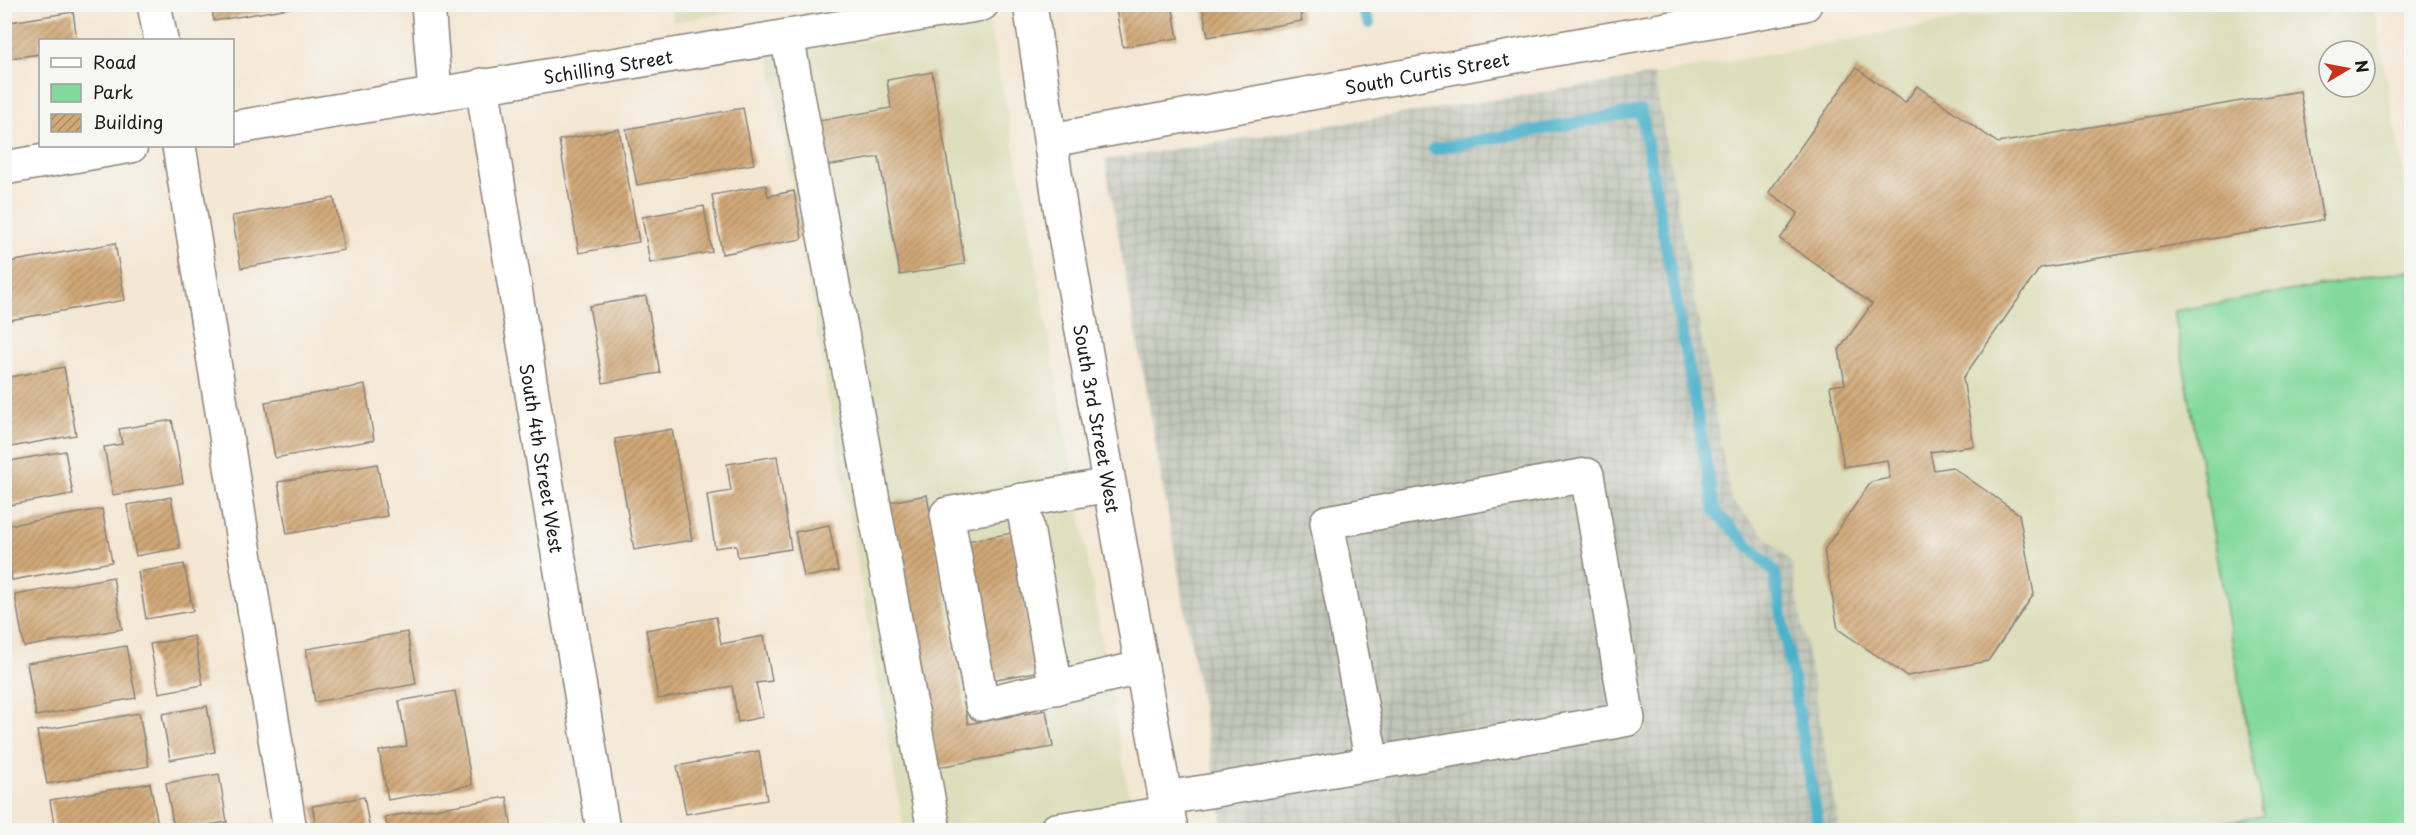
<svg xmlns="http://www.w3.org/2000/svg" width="2416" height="835" viewBox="0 0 2416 835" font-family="'Playpen Sans',sans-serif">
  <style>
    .built { fill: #dddebc; fill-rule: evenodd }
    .industrial { fill: url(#industrial-grid) }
    .green { fill: #83d99c; stroke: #507a5c; stroke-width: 1.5 }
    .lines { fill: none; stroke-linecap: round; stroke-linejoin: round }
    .stream { stroke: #4cb2cb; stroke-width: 12 }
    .building { fill: url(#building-hatch) }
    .minor-casing { stroke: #888278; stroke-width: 36 }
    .major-casing { stroke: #888278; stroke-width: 36 }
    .minor { stroke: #fff; stroke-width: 33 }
    .major { stroke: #fff; stroke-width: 33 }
    .labels { text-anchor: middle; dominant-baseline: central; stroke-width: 4.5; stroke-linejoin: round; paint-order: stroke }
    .street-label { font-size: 18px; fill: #1c1c1c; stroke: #f6f6f2 }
  </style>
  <defs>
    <pattern id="industrial-grid" width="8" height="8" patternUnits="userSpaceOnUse" patternTransform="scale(1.5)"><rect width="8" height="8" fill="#c2c6b9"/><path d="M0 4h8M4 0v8" fill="none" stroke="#a6aa9e"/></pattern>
    <pattern id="building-hatch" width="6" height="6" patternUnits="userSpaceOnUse" patternTransform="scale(1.5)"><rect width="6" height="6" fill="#d1a978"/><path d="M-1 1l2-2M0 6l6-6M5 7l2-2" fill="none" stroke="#a98962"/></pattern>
  </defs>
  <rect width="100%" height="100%" fill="#f6f6f2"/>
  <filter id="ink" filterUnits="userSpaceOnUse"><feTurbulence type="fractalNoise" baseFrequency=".0167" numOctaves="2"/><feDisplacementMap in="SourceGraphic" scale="12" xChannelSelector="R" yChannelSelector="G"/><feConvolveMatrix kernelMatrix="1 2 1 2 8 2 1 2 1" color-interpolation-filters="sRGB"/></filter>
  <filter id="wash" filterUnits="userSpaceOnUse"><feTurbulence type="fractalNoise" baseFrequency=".008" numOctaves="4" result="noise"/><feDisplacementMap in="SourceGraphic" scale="24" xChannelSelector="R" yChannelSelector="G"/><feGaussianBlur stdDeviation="1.35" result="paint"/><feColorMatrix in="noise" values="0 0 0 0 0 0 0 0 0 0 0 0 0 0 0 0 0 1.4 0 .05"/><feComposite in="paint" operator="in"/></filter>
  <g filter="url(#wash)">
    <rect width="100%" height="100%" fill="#f4e7d3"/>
    <!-- built -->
    <g class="built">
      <path d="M670,4H772V5L673,22Z"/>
      <path d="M2040,5H2373L2411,213V830H1840L1791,562L1731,500L1654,75ZM2329,51H2365V87H2329Z"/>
      <path d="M989,24L1024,193L1135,830H904L769,54Z"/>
    </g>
    <!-- industrial -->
    <path class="industrial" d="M1654,75L1731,500L1791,562L1840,830H1224L1105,160Z"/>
    <!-- green -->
    <path class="green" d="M2411,270V830H2179L2263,816L2174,311Z"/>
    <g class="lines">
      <!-- stream -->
      <g class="stream">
        <path d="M1360,4L1369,23"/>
        <path d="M1434,149L1641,111L1715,512L1774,571L1819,830"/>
      </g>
    </g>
    <g id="blocks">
      <!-- building -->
      <g class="building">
        <path d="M211,4H300L301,6L214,21Z"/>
        <path d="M1115,4H1172L1178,38L1123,47Z"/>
        <path d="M1202,4H1299L1302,21L1208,37Z"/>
        <path d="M73,12L77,40H40V54L4,59V23Z"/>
        <path d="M1856,68L1905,103L1917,86L1998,143L2300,91L2323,220L2040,268L1963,378L1974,446L1930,452L1934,470L1952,467L2019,514L2034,594L1988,661L1907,676L1838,629L1824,550L1871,482L1890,478L1887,460L1844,467L1830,386L1845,384L1839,350L1872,304L1780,239L1798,213L1769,192Z"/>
        <path d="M932,72L965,264L900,275L879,157L826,166L818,121L891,108L887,80Z"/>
        <path d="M743,108L754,164L637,185L626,129Z"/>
        <path d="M619,129L639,242L579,253L559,140Z"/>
        <path d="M766,185L768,196L794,191L802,239L722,254L712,195Z"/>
        <path d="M334,198L344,250L241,268L232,216Z"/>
        <path d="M704,206L712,252L650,263L642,217Z"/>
        <path d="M115,243L125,300L4,321V263Z"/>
        <path d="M646,296L660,373L603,383L589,306Z"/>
        <path d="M64,367L76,435L5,448L4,378Z"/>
        <path d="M365,385L374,440L275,458L265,402Z"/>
        <path d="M172,420L183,483L113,495L104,447L122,444L119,429Z"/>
        <path d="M672,429L692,540L634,550L615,439Z"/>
        <path d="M65,451L73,494L10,505L4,462Z"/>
        <path d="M777,456L791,549L738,557L736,545L715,548L707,495L731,491L727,464Z"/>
        <path d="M377,464L387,516L287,534L278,482Z"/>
        <path d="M927,495L968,724L1046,710L1053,747L938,767L890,502Z"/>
        <path d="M171,497L180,548L136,556L127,505Z"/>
        <path d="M102,509L112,562L12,580L4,526Z"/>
        <path d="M829,525L838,571L804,577L795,532Z"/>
        <path d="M1012,533L1036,672L991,680L967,541Z"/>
        <path d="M184,564L193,611L146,619L138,572Z"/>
        <path d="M113,577L122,629L24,647L15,595Z"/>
        <path d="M716,617L721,644L764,636L772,681L756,683L763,717L738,722L732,686L658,699L646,630Z"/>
        <path d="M407,632L416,684L315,702L306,649Z"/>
        <path d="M194,636L203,685L159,693L150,644Z"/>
        <path d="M126,646L136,698L36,716L27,663Z"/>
        <path d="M455,691L472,785L388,800L379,751L407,746L399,701Z"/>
        <path d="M207,706L215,752L170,760L162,714Z"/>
        <path d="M139,713L149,766L47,784L37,731Z"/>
        <path d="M759,751L767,800L686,814L677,766Z"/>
        <path d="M219,774L227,822L174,830L166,783Z"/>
        <path d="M150,783L159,830H55L50,800Z"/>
        <path d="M364,797L370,830H317L312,806Z"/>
        <path d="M507,797L512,830H388L385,817Z"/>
      </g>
    </g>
  </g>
  <g filter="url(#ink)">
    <use href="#blocks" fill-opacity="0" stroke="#888278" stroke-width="1.5"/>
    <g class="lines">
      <defs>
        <g id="minor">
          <path d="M154,4L161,40"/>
          <path d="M428,4L435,93"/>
          <path d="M787,36L934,830"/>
          <path id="s1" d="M482,85L603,830"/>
          <path id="s2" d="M232,128L982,4"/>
          <path id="s3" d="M1051,140L1805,4"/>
          <path d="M179,146L290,830"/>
          <path d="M4,168L131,146"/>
          <path d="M1109,485L947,514L982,704L1140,668"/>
          <path d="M1022,500L1056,688"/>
          <path d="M1165,798L1210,791L1613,722L1628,719L1587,475L1327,522L1372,763"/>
          <path d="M1056,830L1168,813"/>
        </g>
        <g id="major">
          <path id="s4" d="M1030,4L1061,213L1171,830"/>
        </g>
      </defs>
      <!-- minor casing -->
      <use href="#minor" class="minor-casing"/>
      <!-- major casing -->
      <use href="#major" class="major-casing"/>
      <!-- minor -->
      <use href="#minor" class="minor"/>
      <!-- major -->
      <use href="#major" class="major"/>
    </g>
  </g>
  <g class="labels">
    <!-- street labels -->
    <g class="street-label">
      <text stroke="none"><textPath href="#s2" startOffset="381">Schilling Street</textPath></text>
      <text stroke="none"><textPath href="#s3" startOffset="382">South Curtis Street</textPath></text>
      <text stroke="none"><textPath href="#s4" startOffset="420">South 3rd Street West</textPath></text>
      <text stroke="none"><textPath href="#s1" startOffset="378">South 4th Street West</textPath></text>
    </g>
  </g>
  <!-- margin -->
  <rect width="2416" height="835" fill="none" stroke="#f6f6f2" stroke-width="24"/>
  <!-- legend -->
  <rect x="39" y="39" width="195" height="108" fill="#f6f6f2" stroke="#9f9f9c" stroke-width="1.5"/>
  <rect x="51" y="58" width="30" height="9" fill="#ffffff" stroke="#9f9f9c" stroke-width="1.5"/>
  <text x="93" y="69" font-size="18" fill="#1c1c1c">Road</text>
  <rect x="51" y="84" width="30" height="18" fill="#83d99c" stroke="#9f9f9c" stroke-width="1.5"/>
  <text x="93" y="99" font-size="18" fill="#1c1c1c">Park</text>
  <rect x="51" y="114" width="30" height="18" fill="url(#building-hatch)" stroke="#9f9f9c" stroke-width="1.5"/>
  <text x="93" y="129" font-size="18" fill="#1c1c1c">Building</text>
  <!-- north arrow -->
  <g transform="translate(2347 69) rotate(80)"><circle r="28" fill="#f6f6f2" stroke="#9f9f9c" stroke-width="1.5"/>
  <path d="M0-4.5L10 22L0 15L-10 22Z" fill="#c8321e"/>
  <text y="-9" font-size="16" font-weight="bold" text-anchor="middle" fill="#1c1c1c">N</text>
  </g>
</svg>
